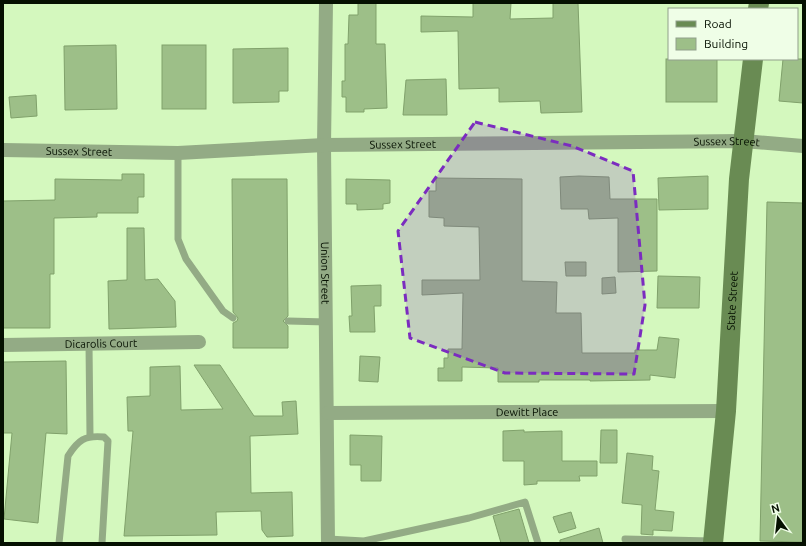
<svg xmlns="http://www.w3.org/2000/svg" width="806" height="546" viewBox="0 0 806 546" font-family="Ubuntu,sans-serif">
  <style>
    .building { fill: #9dbf88; stroke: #80a16b }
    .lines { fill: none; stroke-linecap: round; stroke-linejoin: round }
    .lane { stroke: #93ab85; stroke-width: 7 }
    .street { stroke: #93ab85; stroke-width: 14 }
    .secondary { stroke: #698b53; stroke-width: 20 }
    .marked { fill: #7b2cbf; fill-opacity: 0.2; stroke: #7b2cbf; stroke-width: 3; stroke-dasharray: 8 5; stroke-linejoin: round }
    .labels { text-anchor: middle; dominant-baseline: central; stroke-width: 4; stroke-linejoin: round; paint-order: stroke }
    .street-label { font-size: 11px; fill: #051001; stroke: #effee7 }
  </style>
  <rect width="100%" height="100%" fill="#d4f8be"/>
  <!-- building -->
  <g class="building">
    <path d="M358,3H376V44H385L387,108L364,109V112H346V97H342V81H345V44H348L349,15H358Z"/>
    <path d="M473,3H511L510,19L553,18V3H578L582,112L541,113L540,101L499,102V88L459,89L458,31L421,32V16L473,17Z"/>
    <path d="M116,45L117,109L65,110L64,46Z"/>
    <rect x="162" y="45" width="44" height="64"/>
    <path d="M288,48V91H279V102L233,103V49Z"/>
    <rect x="666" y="59" width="51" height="43"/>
    <path d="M783,59H803V103L779,101Z"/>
    <path d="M446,79L447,115H403L406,80Z"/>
    <path d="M36,95L37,116L11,118L9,97Z"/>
    <path d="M122,174H144V197H138V213H97V217L54,218V274H50V328H3V201L55,200V179L122,180Z"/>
    <path d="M579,176L609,177L610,199H657V271L618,272V218L589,219L588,209H561L560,177Z"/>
    <path d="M708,176V209L659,210L658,178Z"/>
    <path d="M436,178L522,179V281L557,282L556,313H581L582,353H635V350H657L659,337L679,339L675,378L650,375V380L590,381V380H539V382H498V368L462,367V381H438V368H444V358H448V349H462L463,293L422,295V280H480L479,227L444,226V218L429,217V191H436Z"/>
    <path d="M232,179H287L288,316L283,321L288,326V348H233V323L237,321L238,318L233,312Z"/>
    <path d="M346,179L390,180V203L383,204V209L357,210V204H346Z"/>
    <path d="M767,202L803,203V542L760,541Z"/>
    <path d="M127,228H144L145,280L158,279L175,301L176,327L109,329L108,281L127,280Z"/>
    <path d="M565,262H586V276H566Z"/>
    <path d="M658,276L700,277L699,308H657Z"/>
    <path d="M615,277L616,293L602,294V278Z"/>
    <path d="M381,285V306H374L375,332H350L349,316H352L351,286Z"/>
    <path d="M360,356L380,357L378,382L359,381Z"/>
    <path d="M66,361L67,434L46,433L38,523L4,519L12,433H3V362Z"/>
    <path d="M194,365H220L254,416H283L282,402L296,401L298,434L250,436L251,493L292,492L293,536L267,537L262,530L261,511L216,512L217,535L124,536L133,431H128L127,397L150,396V367L180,366L181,410L223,409Z"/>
    <path d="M524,430V432L562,431V461H597V476H579L580,481H537V484L524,485V461H503V431Z"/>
    <path d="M601,430H617V463H600Z"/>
    <path d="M350,435L382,436L381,481H361V465H350Z"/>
    <path d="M627,453L653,456L652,470L659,471L655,510L674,512L672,531L653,530V535L641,534L642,505L622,503Z"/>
    <path d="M519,509L529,543H501L493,516Z"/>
    <path d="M571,512L576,528L559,533L553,517Z"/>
    <path d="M599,528L603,543H560V540Z"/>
  </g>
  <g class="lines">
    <!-- lane -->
    <g class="lane">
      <path d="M178,153V239L186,259L223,311L233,318"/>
      <path d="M288,321L327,322"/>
      <path d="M89,344L90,436"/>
      <path d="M328,539L364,541L469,518L525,502L538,543"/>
      <path d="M625,539L711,541"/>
      <path d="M59,543L68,456C78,440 85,435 104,437L108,441L102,543"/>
    </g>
    <!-- street -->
    <g class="street">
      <path id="s1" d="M326,3L324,145L328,543"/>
      <path id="s2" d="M3,150L178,153L324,145L743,141L803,146"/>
      <path id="s3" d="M3,345L199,342"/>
      <path id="s4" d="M328,413L726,411"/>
    </g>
    <!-- secondary -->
    <g class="secondary">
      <path d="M758,9L759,3"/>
      <path id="s5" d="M713,543L726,411L739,179L753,59"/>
    </g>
  </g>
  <!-- marked area -->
  <path class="marked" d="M475,122L572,146L633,171L645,305L634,374L505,373L410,338L398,231Z"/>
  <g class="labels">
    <!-- street labels -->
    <g class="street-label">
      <text stroke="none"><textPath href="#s2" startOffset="724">Sussex Street</textPath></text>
      <text stroke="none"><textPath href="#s2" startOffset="400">Sussex Street</textPath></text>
      <text stroke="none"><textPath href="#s2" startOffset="76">Sussex Street</textPath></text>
      <text stroke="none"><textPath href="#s1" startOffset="270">Union Street</textPath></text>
      <text stroke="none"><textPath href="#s5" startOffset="243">State Street</textPath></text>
      <text stroke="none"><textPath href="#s3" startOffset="98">Dicarolis Court</textPath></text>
      <text stroke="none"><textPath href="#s4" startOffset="199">Dewitt Place</textPath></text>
    </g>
  </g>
  <!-- border -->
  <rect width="806" height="546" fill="none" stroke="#051001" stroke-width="8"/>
  <!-- legend -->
  <rect x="668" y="8" width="130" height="52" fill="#effee7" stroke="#919f8b"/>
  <rect x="676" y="21" width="20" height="6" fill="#698b53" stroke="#919f8b"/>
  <text x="704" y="28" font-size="12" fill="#051001">Road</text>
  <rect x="676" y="38" width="20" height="12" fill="#9dbf88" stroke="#919f8b"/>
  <text x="704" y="48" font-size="12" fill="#051001">Building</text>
  <!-- north arrow -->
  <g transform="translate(778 518) rotate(345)" stroke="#effee7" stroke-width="3" paint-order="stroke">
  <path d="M0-3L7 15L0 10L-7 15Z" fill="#051001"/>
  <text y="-6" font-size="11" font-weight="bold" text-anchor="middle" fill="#051001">N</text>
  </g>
</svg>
